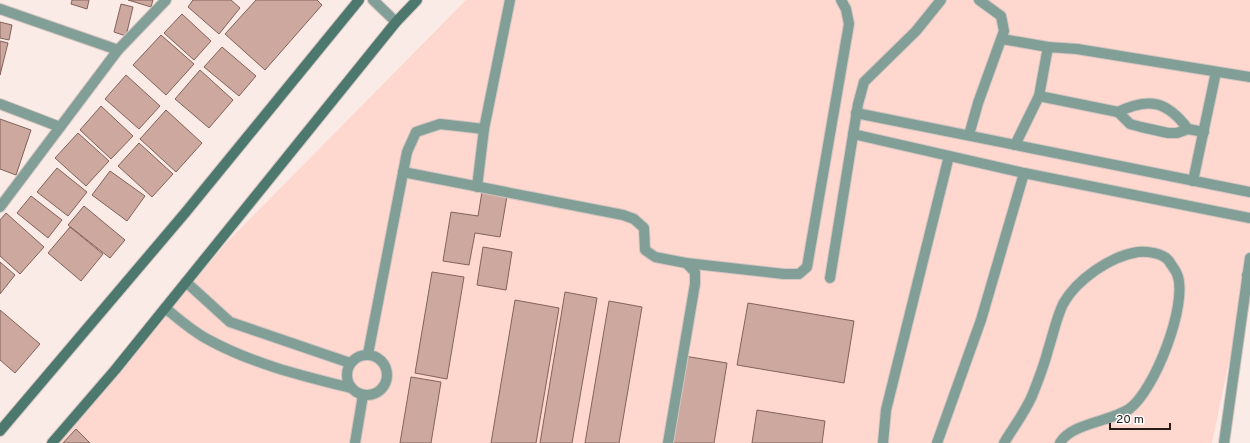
<svg xmlns="http://www.w3.org/2000/svg" width="1250" height="443" viewBox="0 0 1250 443" font-family="Overpass,sans-serif">
  <style>
    .built { fill: #fed8cf }
    .building { fill: #cca89e; stroke: #83625a }
    .lines { fill: none; stroke-linecap: round; stroke-linejoin: round }
    .lane-casing { stroke: #d4c5c2; stroke-width: 12 }
    .street-casing { stroke: #d4c5c2; stroke-width: 12 }
    .secondary-casing { stroke: #d4c5c2; stroke-width: 12 }
    .lane { stroke: #829f97; stroke-width: 10 }
    .street { stroke: #829f97; stroke-width: 10 }
    .secondary { stroke: #4d786d; stroke-width: 10 }
  </style>
  <rect width="100%" height="100%" fill="#faebe7"/>
  <!-- built -->
  <path class="built" d="M466,0H1250V261L1212,443H59L227,242Z"/>
  <!-- building -->
  <g class="building">
    <path d="M72,0H89L87,9L71,4Z"/>
    <path d="M128,0H153L151,7Z"/>
    <path d="M193,0H231L240,8L219,34L188,7Z"/>
    <path d="M256,0H317L322,5L265,70L225,34Z"/>
    <path d="M121,4L133,7L126,36L114,32Z"/>
    <path d="M182,14L211,41L194,60L164,33Z"/>
    <path d="M0,22L12,25L9,40L0,38Z"/>
    <path d="M161,35L194,64L166,95L133,65Z"/>
    <path d="M0,41L8,43L0,75Z"/>
    <path d="M222,47L256,76L239,96L204,67Z"/>
    <path d="M200,70L233,100L209,128L175,99Z"/>
    <path d="M126,75L160,106L139,129L105,99Z"/>
    <path d="M101,106L133,136L111,159L80,130Z"/>
    <path d="M166,110L202,143L176,172L140,139Z"/>
    <path d="M0,119L31,130L16,175L0,169Z"/>
    <path d="M78,133L109,161L86,186L55,158Z"/>
    <path d="M139,143L173,174L152,197L118,166Z"/>
    <path d="M57,168L87,192L68,216L37,192Z"/>
    <path d="M110,171L145,196L127,221L92,195Z"/>
    <path d="M482,192L507,196L500,237L475,233L469,265L443,261L451,212L478,216Z"/>
    <path d="M31,196L62,220L48,238L17,213Z"/>
    <path d="M84,206L125,240L110,258L68,225Z"/>
    <path d="M6,213L44,247L20,274L0,256V220Z"/>
    <path d="M70,227L103,254L81,281L48,253Z"/>
    <path d="M483,247L512,252L506,290L477,285Z"/>
    <path d="M0,262L15,275L0,294Z"/>
    <path d="M432,272L464,277L447,379L415,373Z"/>
    <path d="M565,292L597,298L572,443H540Z"/>
    <path d="M515,300L559,308L536,443H491Z"/>
    <path d="M609,301L642,307L619,443H585Z"/>
    <path d="M748,303L854,321L844,383L737,365Z"/>
    <path d="M0,310L40,344L15,373L0,360Z"/>
    <path d="M684,356L727,363L714,443H669Z"/>
    <path d="M411,377L441,382L431,443H400Z"/>
    <path d="M757,410L825,421L822,443H752Z"/>
    <path d="M76,429L90,443H63Z"/>
  </g>
  <g class="lines">
    <defs>
      <g id="lane">
        <path d="M1002,39L1048,47"/>
        <path d="M1039,96L1118,112"/>
        <path d="M856,113L1250,192"/>
        <path d="M1188,129C1167,101 1149,97 1118,112L1130,124L1141,127L1168,133H1177L1188,129L1204,132"/>
        <path d="M853,134L1024,173L1250,218"/>
        <path d="M969,135L978,103L1004,31L1001,16L979,0"/>
        <path d="M1015,145L1039,96L1048,47L1077,49L1250,77"/>
        <path d="M403,172L623,215L634,219L644,228L645,250L655,257L686,263L695,272V284L668,443"/>
        <path d="M1193,181L1216,72"/>
        <path d="M477,187L484,129"/>
        <path d="M686,263L784,274H799L807,267L849,24L846,9L841,0"/>
        <path d="M830,278L858,104L864,82L916,31L941,0"/>
        <path d="M186,282L230,322L350,363"/>
        <path d="M165,308C179,319 193,332 209,340C253,364 303,376 351,388"/>
        <path d="M368,354L407,152L416,132L440,124L484,129L510,0"/>
        <circle cx="367" cy="375" r="20"/>
        <path d="M355,443L363,395"/>
        <path d="M883,443L886,410L949,156"/>
        <path d="M937,443L981,320L1024,173"/>
        <path d="M1004,443C1013,428 1025,412 1032,396C1038,381 1044,366 1048,350C1053,335 1056,319 1063,304C1077,279 1111,256 1138,252C1147,251 1163,253 1169,261C1171,265 1175,269 1177,274C1189,303 1154,392 1129,409C1110,422 1071,423 1060,443"/>
        <path d="M1224,443L1250,258"/>
      </g>
      <g id="street">
        <path d="M373,0L396,22"/>
        <path d="M0,9L118,50"/>
        <path d="M0,104L60,127"/>
        <path d="M0,207L118,50L166,0"/>
        <path d="M1247,275L1250,276"/>
      </g>
      <g id="secondary">
        <path d="M0,431L185,213L359,0"/>
        <path d="M52,443L115,370L396,22L417,0"/>
      </g>
    </defs>
    <!-- lane casing -->
    <use href="#lane" class="lane-casing"/>
    <!-- street casing -->
    <use href="#street" class="street-casing"/>
    <!-- secondary casing -->
    <use href="#secondary" class="secondary-casing"/>
    <!-- lane -->
    <use href="#lane" class="lane"/>
    <!-- street -->
    <use href="#street" class="street"/>
    <!-- secondary -->
    <use href="#secondary" class="secondary"/>
  </g>
  <!-- scale -->
  <path d="M1110 423v6h60v-6" fill="none" stroke="#271a17" stroke-width="2"/>
  <text x="1116" y="423" font-size="12" fill="#271a17" stroke="#fcfcfc" stroke-width="3" paint-order="stroke">20 m</text>
</svg>
